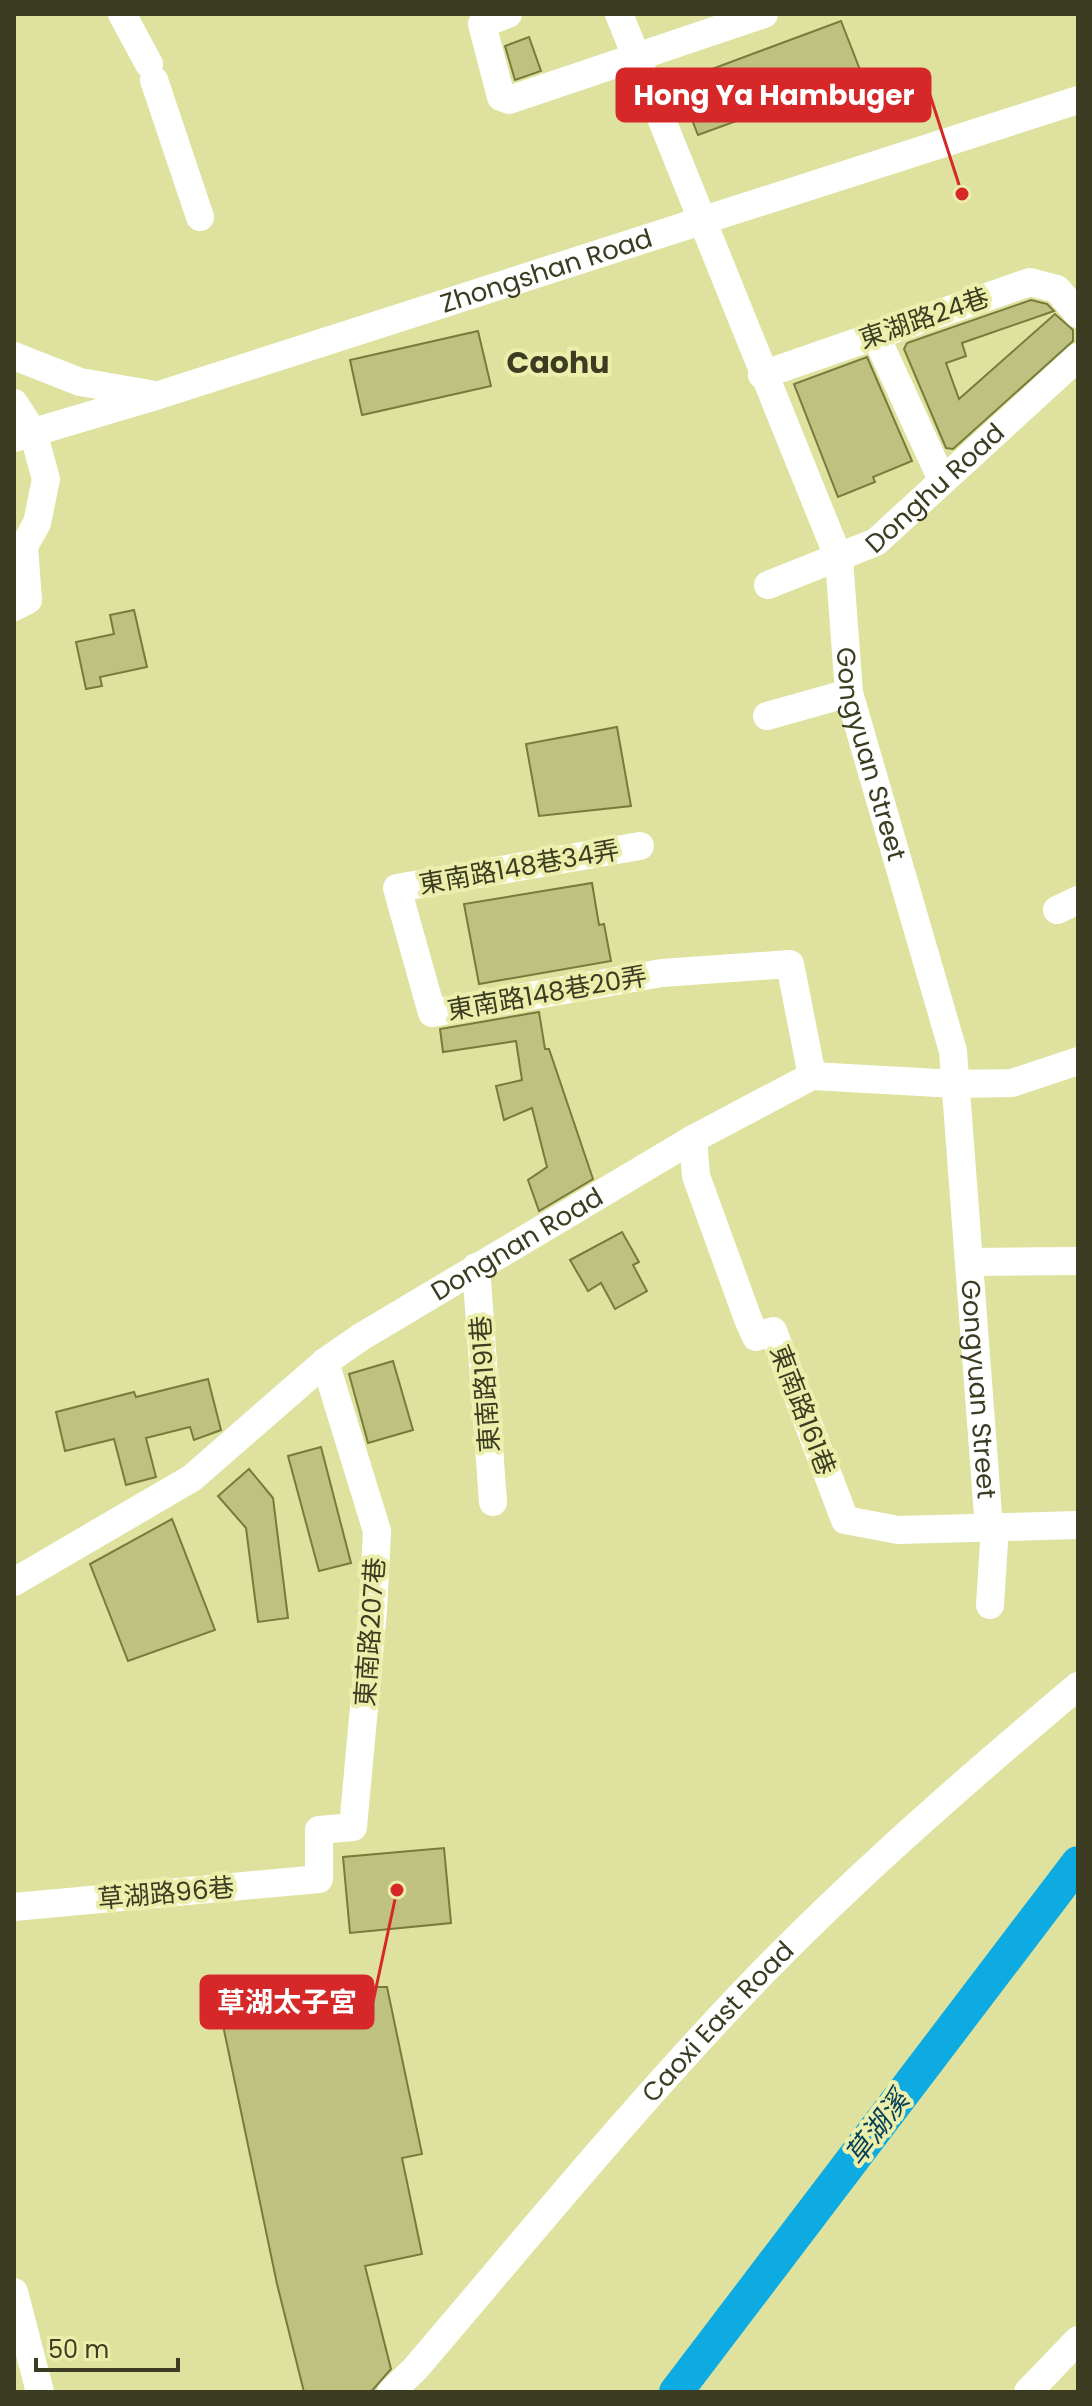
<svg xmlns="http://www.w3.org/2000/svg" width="1092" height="2406" viewBox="0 0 1092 2406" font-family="Poppins,'Noto Sans TC',sans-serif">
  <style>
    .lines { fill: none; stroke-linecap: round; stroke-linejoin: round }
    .river { stroke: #0dabe2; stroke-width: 34 }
    .building { fill: #bec17f; stroke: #797b3a; stroke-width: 2 }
    .minor { stroke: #fff; stroke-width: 28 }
    .labels { text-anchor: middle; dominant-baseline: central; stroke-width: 8; stroke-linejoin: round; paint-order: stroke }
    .street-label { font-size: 26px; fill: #3b3c21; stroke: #ebefab }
    .water-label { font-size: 28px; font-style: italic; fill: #084259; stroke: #ebefab }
    .quarter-label { font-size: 30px; font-weight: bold; fill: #3b3c21; stroke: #ebefab }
    .leader { fill: none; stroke: #d62828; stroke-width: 3 }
    .callout-dot { fill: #d62828; stroke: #ebefab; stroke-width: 3 }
    .callout { fill: #d62828; stroke: #d62828; stroke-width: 3 }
    .callout-label { font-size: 28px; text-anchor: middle; font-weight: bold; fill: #fff }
  </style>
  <rect width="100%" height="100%" fill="#dee29e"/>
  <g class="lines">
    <!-- river -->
    <path class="river" d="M676,2392L1078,1863"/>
  </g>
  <!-- building -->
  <g class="building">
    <path d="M841,21L862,75L698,135L677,82Z"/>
    <path d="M529,37L541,71L515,80L505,46Z"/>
    <path d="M1031,300L1047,304L1054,311L962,343L966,356L946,363L959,399L1055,314L1073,330V341L953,449L946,448L904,349L907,343Z"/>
    <path d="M478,331L491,386L362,415L350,360Z"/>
    <path d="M867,357L912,461L873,477L875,482L838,497L794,384Z"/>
    <path d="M134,610L147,667L100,677L102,686L86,689L76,642L114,634L110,615Z"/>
    <path d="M617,727L631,806L539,816L526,744Z"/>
    <path d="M592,883L599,925L604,924L611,961L479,984L464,904Z"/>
    <path d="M539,1012L545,1049H549L593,1179L539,1211L528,1180L547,1167L532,1108L504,1120L496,1086L522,1080L516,1041L443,1052L440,1029Z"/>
    <path d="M622,1232L639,1262L633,1265L647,1291L615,1309L601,1283L588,1291L570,1260Z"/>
    <path d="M393,1361L413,1430L368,1443L349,1374Z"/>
    <path d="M208,1379L221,1430L194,1440L190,1427L146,1438L156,1477L126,1485L114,1439L65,1451L56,1412L134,1392L136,1397Z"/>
    <path d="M321,1447L351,1563L319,1571L288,1456Z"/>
    <path d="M249,1469L273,1498L288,1618L258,1622L246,1528L218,1496Z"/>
    <path d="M172,1519L215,1630L128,1661L90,1564Z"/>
    <path d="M444,1848L451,1923L350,1933L343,1857Z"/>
    <path d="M215,1987H387L422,2154L402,2158L422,2254L365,2266L391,2369L371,2392H304L277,2284Z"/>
  </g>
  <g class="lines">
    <!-- minor -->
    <g class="minor">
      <path d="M122,14L149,64"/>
      <path d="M508,14L482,24L501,97L509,100L764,14"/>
      <path id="s1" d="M619,14L839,559L849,693L953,1051L989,1528"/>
      <path d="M154,80L200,217"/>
      <path d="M875,334L942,480"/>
      <path d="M14,356L80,382L150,394"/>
      <path d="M762,375L1030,282L1057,289L1078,314"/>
      <path d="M14,403L33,432L46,479L37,523L24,546L28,600L14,607"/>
      <path id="s2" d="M14,438L159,395L1078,100"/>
      <path id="s3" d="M768,585L876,542L1078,357"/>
      <path d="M767,716L849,693"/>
      <path d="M640,846L397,888L432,1013L662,973L790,964L812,1076"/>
      <path d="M1057,910L1078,900"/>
      <path d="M693,1139L696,1176L748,1319L756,1337L773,1331L845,1520L898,1530L1078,1525"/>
      <path d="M970,1262L1078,1261"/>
      <path d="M476,1267L493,1502"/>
      <path id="s4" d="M14,1582L192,1478L325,1362L361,1337L693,1139L812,1076L956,1084L1012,1083L1078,1061"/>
      <path d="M990,1605L995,1527"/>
      <path d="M14,1907L319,1879V1830L353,1827L373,1610L377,1531L325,1362"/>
      <path d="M14,2292L40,2392"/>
      <path id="s5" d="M391,2392L415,2369C514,2253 610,2136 713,2025C825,1903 952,1792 1078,1686"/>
      <path d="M1028,2392L1078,2340"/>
    </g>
  </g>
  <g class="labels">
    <!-- street labels -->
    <g class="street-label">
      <text stroke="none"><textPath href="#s2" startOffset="558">Zhongshan Road</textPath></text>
      <text transform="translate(924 318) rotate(-19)">東湖路24巷</text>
      <text stroke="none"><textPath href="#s3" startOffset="196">Donghu Road</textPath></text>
      <text stroke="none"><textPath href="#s1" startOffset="786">Gongyuan Street</textPath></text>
      <text transform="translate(519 867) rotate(-10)">東南路148巷34弄</text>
      <text transform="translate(547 993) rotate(-10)">東南路148巷20弄</text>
      <text stroke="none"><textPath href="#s4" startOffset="608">Dongnan Road</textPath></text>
      <text transform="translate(485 1384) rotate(-94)">東南路191巷</text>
      <text stroke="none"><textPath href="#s1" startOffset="1434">Gongyuan Street</textPath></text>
      <text transform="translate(803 1410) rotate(69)">東南路161巷</text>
      <text transform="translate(370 1632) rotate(-86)">東南路207巷</text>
      <text transform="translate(166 1893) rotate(-5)">草湖路96巷</text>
      <text stroke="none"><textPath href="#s5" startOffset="494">Caoxi East Road</textPath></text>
    </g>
    <!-- water labels -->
    <g class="water-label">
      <text transform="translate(877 2128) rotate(-53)">草湖溪</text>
    </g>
    <!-- quarter labels -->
    <g class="quarter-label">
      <text x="558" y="362">Caohu</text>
    </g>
  </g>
  <!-- callouts -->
  <path class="leader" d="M962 194L930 95M397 1890L373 2002"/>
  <g class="callout-dot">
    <circle cx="962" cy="194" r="8"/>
    <circle cx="397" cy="1890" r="8"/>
  </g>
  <g class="callout">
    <rect x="617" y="69" width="313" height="52" rx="8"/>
    <rect x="201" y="1976" width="172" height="52" rx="8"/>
  </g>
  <g class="callout-label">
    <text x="774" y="105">Hong Ya Hambuger</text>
    <text x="287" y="2012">草湖太子宮</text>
  </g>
  <!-- border -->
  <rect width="1092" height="2406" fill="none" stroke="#3b3c21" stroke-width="32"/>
  <!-- scale -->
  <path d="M36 2358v12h142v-12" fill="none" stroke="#3b3c21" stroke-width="4"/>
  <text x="48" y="2358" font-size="24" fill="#3b3c21" stroke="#ebefab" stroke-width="6" paint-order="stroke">50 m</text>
</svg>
